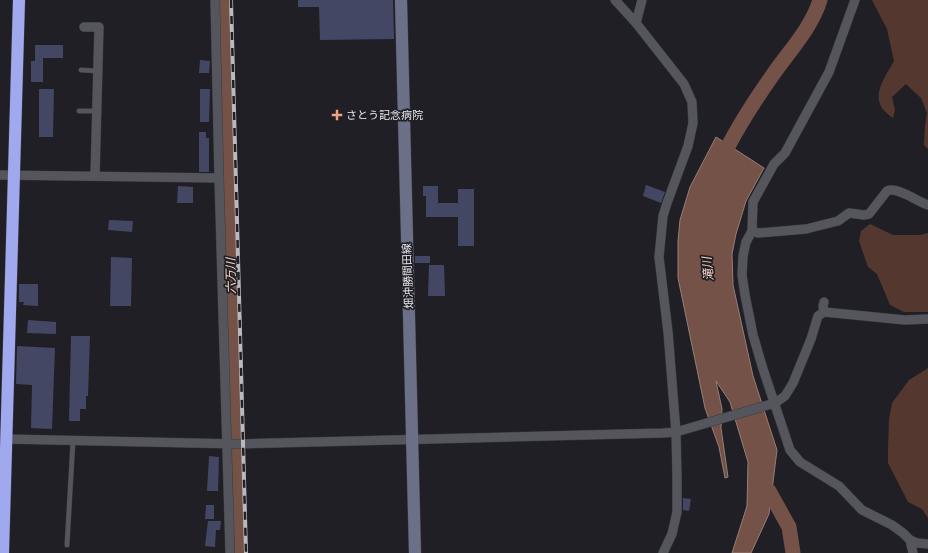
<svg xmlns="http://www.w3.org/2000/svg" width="928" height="553" viewBox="0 0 928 553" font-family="Roboto,'Noto Sans JP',sans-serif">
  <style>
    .green { fill: #54382f }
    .water { fill: #745247; stroke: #967e78 }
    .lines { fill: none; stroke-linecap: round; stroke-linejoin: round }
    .river { stroke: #745247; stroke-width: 15 }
    .building { fill: #434764 }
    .lane-casing { stroke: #3a3a3f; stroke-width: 5.5 }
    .street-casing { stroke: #3a3a3f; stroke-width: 10 }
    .secondary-casing { stroke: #3a3a3f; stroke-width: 13 }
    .highway-casing { stroke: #3a3a3f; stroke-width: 13 }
    .lane { stroke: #55565d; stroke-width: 4.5 }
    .street { stroke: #55565d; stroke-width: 9 }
    .secondary { stroke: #6c6f88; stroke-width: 12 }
    .highway { stroke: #a1a9ee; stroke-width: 12 }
    .rail-casing { stroke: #b9b9be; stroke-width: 4 }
    .rail { stroke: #1f1f25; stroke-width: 2.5; stroke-dasharray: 8; stroke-linecap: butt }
    .poi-dot { fill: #f39f83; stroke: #1f1f25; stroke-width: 1.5 }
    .labels { text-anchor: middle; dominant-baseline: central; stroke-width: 3.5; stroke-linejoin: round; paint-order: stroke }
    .poi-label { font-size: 11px; fill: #e6e6eb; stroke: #1f1f25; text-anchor: start }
    .street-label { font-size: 11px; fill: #e6e6eb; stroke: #1f1f25 }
    .water-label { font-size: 12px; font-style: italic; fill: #fed7ca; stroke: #1f1f25 }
  </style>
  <rect width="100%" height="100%" fill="#1f1f25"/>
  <!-- green -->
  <g class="green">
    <path d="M872,0H928V149L924,145L925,126L927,113L921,98L906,84L892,97L895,110L893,118C867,101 882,82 894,61L887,29Z"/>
    <path d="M870,224L893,235H920L928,233V312H904L890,305L877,274L868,267L859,241L861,231Z"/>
    <path d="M928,368V518L922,509L908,502L888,463V448L889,419L892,403L909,380Z"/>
  </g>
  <!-- water -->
  <path class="water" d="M716,137L764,168L746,201L736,234L732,254L733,285L753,376L777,450L769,514L751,553H732L747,506L748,462L730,402L716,381L722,409L721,428L728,477L725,478L719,447L705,408L678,278V241L680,220L690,187Z"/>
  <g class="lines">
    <!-- river -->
    <g class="river">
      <path d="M224,0L238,553"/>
      <path d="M720,163C734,132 753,103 772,76C789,51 811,29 820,0"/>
      <path d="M769,491L789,527L793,553"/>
    </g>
  </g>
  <!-- building -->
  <g class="building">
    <path d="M298,0H393L394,39L320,40L319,7H298Z"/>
    <path d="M35,45H63V58H43V82H31V61H35Z"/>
    <path d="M200,60L210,61L209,73H199Z"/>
    <path d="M39,89H54L53,137H39Z"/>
    <path d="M200,89H210L209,122H200Z"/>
    <path d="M199,132H206V138H209V172H199Z"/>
    <path d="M646,185L665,192L661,203L643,196Z"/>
    <path d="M178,186L193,187V203H177Z"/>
    <path d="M423,186H438V203H458V189H474V246H458V217H426V196H423Z"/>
    <path d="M109,220L133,221L132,232L108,230Z"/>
    <rect x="415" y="256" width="15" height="7"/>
    <path d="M111,257L132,258L131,306H110Z"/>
    <path d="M429,265H444L445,296H428Z"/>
    <path d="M19,284H38V306L23,305L24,302H19Z"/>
    <path d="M28,320L56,322V334L27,333Z"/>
    <path d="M71,336H90L88,396H86V409H80V421H69Z"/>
    <path d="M17,346L55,348L52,429L31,428L32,385L16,384Z"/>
    <path d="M209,456L219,457L218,491H207Z"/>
    <path d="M683,498L691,499L689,511L683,510Z"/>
    <path d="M206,505H214V519H205Z"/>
    <path d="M208,521H221L220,530H216L215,547L205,546Z"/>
  </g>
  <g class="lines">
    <defs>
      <g id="lane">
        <path d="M81,70L98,71"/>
        <path d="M79,111H97"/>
        <path d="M67,545L73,441"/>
      </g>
      <g id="street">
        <path d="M215,0L219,178L230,553"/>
        <path d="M615,0L636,23L684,84L692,102L693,123L688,146L667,203L663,216L659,257L668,332L676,432L677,477V512L672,534L663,553"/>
        <path d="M855,0L829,72L785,153L774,164L753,202L752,231L746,242L743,256L742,275L745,295L753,335L763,369L790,450L800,462L839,486L862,510L892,525L903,533L910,540L913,553"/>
        <path d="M636,23L642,0"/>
        <path d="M84,27H99L95,176"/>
        <path d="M0,175L219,178"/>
        <path d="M752,231L758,233L806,229L838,221L849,213L864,215L869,214L887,191C897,186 918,202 928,205"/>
        <path d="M824,312L823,306L824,302"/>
        <path d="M6,439L239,444L663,433L676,432L775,403L785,396L793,383L811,339L818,316L824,312L905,320L928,319"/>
        <path d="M910,540L917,543L928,544"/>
      </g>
      <path id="secondary" d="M401,0L415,553"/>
      <path id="highway" d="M3,553L19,0"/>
    </defs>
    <!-- lane casing -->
    <use href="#lane" class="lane-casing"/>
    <!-- street casing -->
    <use href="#street" class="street-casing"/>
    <!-- secondary casing -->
    <use href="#secondary" class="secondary-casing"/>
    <!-- highway casing -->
    <use href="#highway" class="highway-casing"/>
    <!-- lane -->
    <use href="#lane" class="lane"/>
    <!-- street -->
    <use href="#street" class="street"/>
    <!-- secondary -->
    <use href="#secondary" class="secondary"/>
    <!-- highway -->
    <use href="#highway" class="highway"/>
    <defs>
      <path id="rail" d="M231,0L246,553"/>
    </defs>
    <!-- rail casing -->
    <use href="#rail" class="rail-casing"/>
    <!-- rail -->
    <use href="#rail" class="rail"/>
  </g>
  <!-- markers -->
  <path class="poi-dot" d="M335 109h4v4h4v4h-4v4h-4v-4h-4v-4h4z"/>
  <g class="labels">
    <!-- poi labels -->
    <g class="poi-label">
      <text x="346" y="115">さとう記念病院</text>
    </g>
    <!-- street labels -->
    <g class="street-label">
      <text transform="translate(408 276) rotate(-92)">畑沖勝間田線</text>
    </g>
    <!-- water labels -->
    <g class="water-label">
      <text transform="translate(708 269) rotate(-96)">滝川</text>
      <text transform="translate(231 276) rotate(-91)">六万川</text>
    </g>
  </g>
</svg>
